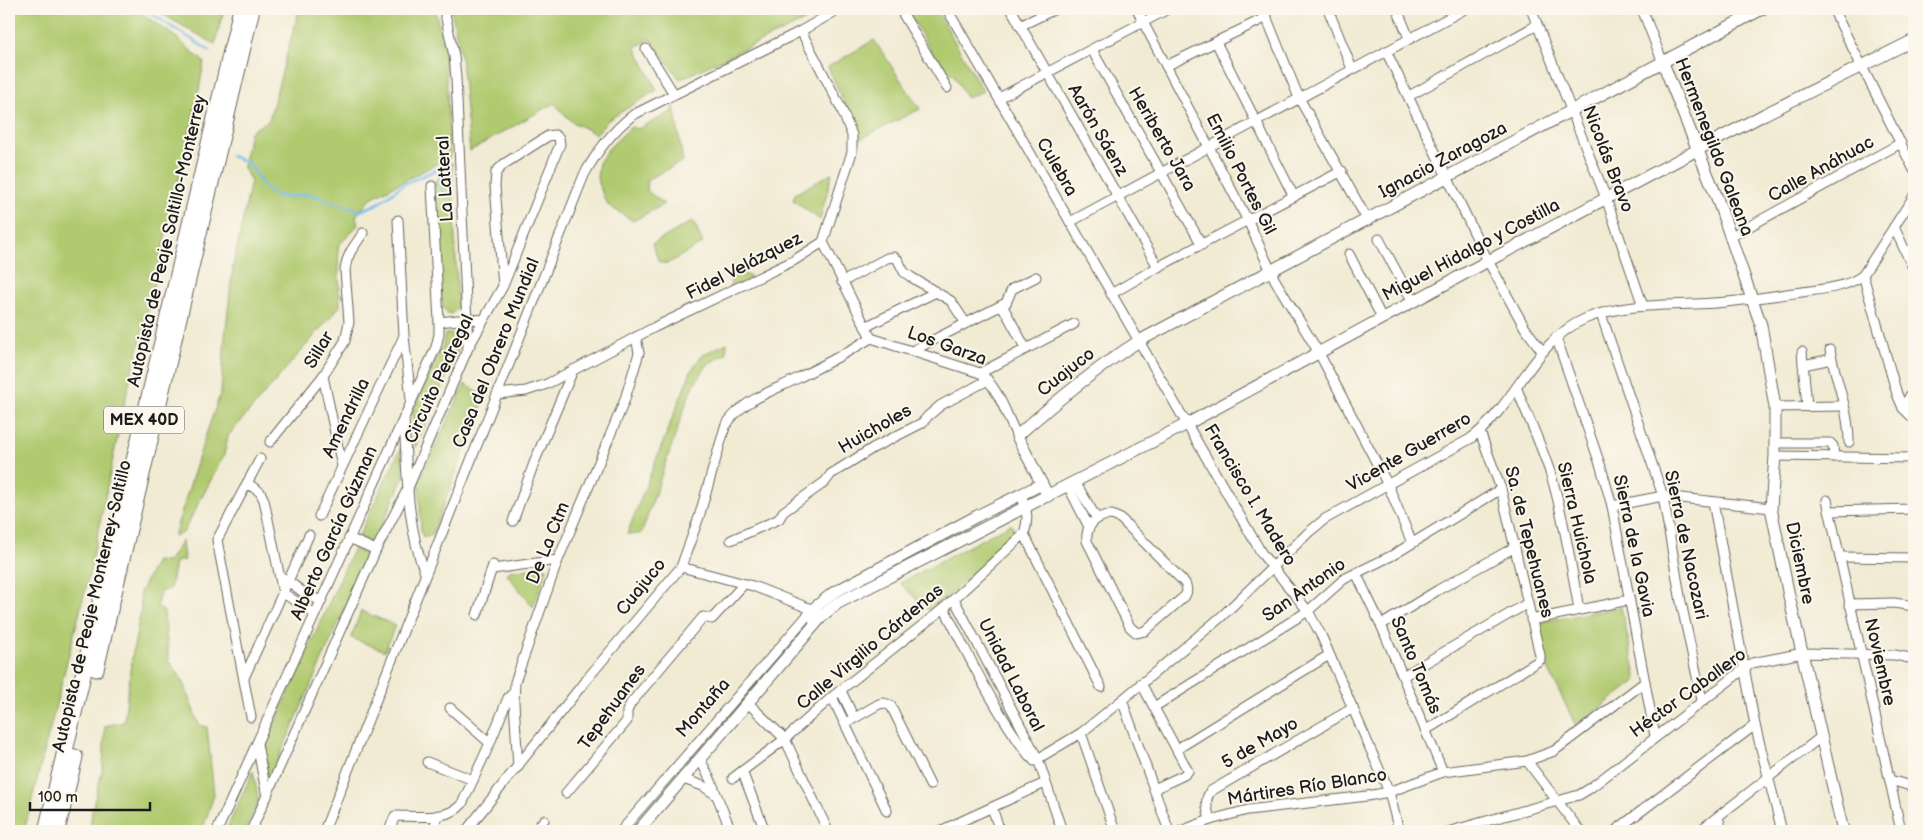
<svg xmlns="http://www.w3.org/2000/svg" width="1923" height="840" viewBox="0 0 1923 840" font-family="'Balsamiq Sans',sans-serif">
  <style>
    .green { fill: #b0ca70; stroke: #667346 }
    .lines { fill: none; stroke-linecap: round; stroke-linejoin: round }
    .stream { stroke: #79bcef; stroke-width: 2.5 }
    .street-casing { stroke: #67645c; stroke-width: 11 }
    .secondary-casing { stroke: #67645c; stroke-width: 13 }
    .highway-casing { stroke: #67645c; stroke-width: 17 }
    .street { stroke: #fff; stroke-width: 9 }
    .secondary { stroke: #fff; stroke-width: 11 }
    .highway { stroke: #fff; stroke-width: 15 }
    .labels { text-anchor: middle; dominant-baseline: central; stroke-width: 4; stroke-linejoin: round; paint-order: stroke }
    .shield { fill: #fbf7ec; stroke: #5f5e5a; stroke-width: 1 }
    .shield-label { font-size: 16px; font-weight: bold; fill: #1c1c1c }
    .street-label { font-size: 18px; fill: #1c1c1c; stroke: #fbf7ec }
  </style>
  <rect width="100%" height="100%" fill="#fbf7ec"/>
  <filter id="ink" filterUnits="userSpaceOnUse"><feTurbulence type="fractalNoise" baseFrequency=".02" numOctaves="2"/><feDisplacementMap in="SourceGraphic" scale="10" xChannelSelector="R" yChannelSelector="G"/><feConvolveMatrix kernelMatrix="1 2 1 2 8 2 1 2 1" color-interpolation-filters="sRGB"/></filter>
  <filter id="wash" filterUnits="userSpaceOnUse"><feTurbulence type="fractalNoise" baseFrequency=".0096" numOctaves="4" result="noise"/><feDisplacementMap in="SourceGraphic" scale="20" xChannelSelector="R" yChannelSelector="G"/><feGaussianBlur stdDeviation="1.12" result="paint"/><feColorMatrix in="noise" values="0 0 0 0 0 0 0 0 0 0 0 0 0 0 0 0 0 1.4 0 .05"/><feComposite in="paint" operator="in"/></filter>
  <g filter="url(#wash)">
    <rect width="100%" height="100%" fill="#f1ebd4"/>
    <!-- green -->
    <g class="green">
      <path d="M9,9H135L173,35L204,62L197,101L148,311L125,400L90,571L24,831H9Z"/>
      <path d="M153,9H224L215,44Z"/>
      <path d="M299,9H435L445,51L450,157L371,198L356,216L358,225L338,246L340,306L228,436L224,455L183,533L174,536L205,437L221,392L225,337L233,267L251,181L243,168L250,132L269,120Z"/>
      <path d="M451,9H817L819,14L680,79L650,39L635,47L657,90L608,120L596,134L572,122L554,103L470,151L461,57Z"/>
      <path d="M907,9H936L983,91L967,98L953,74H944Z"/>
      <path d="M874,40L920,109L860,139L828,67Z"/>
      <path d="M674,106L683,161L647,180V191L664,204L633,221L608,205L604,198L597,178L599,163L609,148L631,127L638,129L670,113Z"/>
      <path d="M452,162L458,308L452,314L447,313L442,305L435,182Z"/>
      <path d="M832,173L820,220L793,200L795,194Z"/>
      <path d="M693,221L703,243L667,264L659,262L652,244Z"/>
      <path d="M733,265L751,278L730,288Z"/>
      <path d="M459,333L461,343L415,448L412,411L443,344L445,334Z"/>
      <path d="M727,343L726,354L708,364L691,389L642,532L639,534H627L691,371L702,355Z"/>
      <path d="M465,384L485,397L432,535L427,537H423L421,532L419,480Z"/>
      <path d="M401,448L404,476L373,544L358,537Z"/>
      <path d="M1011,524L1016,534L947,597L928,610L900,583Z"/>
      <path d="M182,541L184,560L175,562L170,589L160,592L157,606L164,612L169,662L182,680L199,725L207,727L214,795L202,831H90L92,810L103,768L105,726L124,722L131,663L141,609L140,593L156,561L168,562Z"/>
      <path d="M354,548L368,556L270,778L267,773L266,743Z"/>
      <path d="M547,568L533,607L507,574L511,570Z"/>
      <path d="M1621,607L1637,680L1576,726L1545,662L1535,623Z"/>
      <path d="M361,611L395,625L385,651L351,638Z"/>
      <path d="M253,771L259,802L244,831H226Z"/>
    </g>
    <g class="lines">
      <!-- stream -->
      <g class="stream">
        <path d="M147,9V11L210,51"/>
        <path d="M231,156L249,163L264,187L277,196L288,197L309,194L360,211L377,204L404,184L436,170L439,176L443,193"/>
      </g>
    </g>
  </g>
  <g filter="url(#ink)">
    <g class="lines">
      <defs>
        <g id="street">
          <path d="M444,9L454,56L456,78L468,347"/>
          <path d="M900,9L947,88"/>
          <path d="M947,9L1262,554L1308,611L1321,635L1389,792L1399,831"/>
          <path d="M1011,9L1158,267"/>
          <path d="M1137,9L1143,22L1248,221L1275,280L1319,353L1388,485L1412,543"/>
          <path d="M1263,9L1299,98L1368,221"/>
          <path d="M1328,9L1352,69"/>
          <path d="M1397,9L1409,38"/>
          <path d="M1531,9L1606,198L1643,306"/>
          <path d="M1642,9L1663,63"/>
          <path d="M1833,9L1914,170"/>
          <path d="M1020,26L1055,9"/>
          <path d="M1216,42L1294,197"/>
          <path d="M646,49L674,94"/>
          <path d="M1092,50L1202,245"/>
          <path d="M1386,51L1488,261L1525,328L1542,351"/>
          <path d="M1166,66L1267,17"/>
          <path d="M1409,96L1537,25"/>
          <path d="M999,98L1168,9"/>
          <path d="M398,220L404,336L411,399"/>
          <path d="M1070,222L1465,9"/>
          <path d="M1894,227L1914,270"/>
          <path d="M1730,237L1901,143"/>
          <path d="M1379,239L1413,302"/>
          <path d="M823,242L871,338L980,373C999,388 1006,415 1017,436"/>
          <path d="M1349,254L1382,318"/>
          <path d="M1863,275L1897,394L1903,408L1914,419"/>
          <path d="M842,282L887,258L894,257L898,260L904,272L911,277L951,301L965,322"/>
          <path d="M1111,294L1158,267L1342,171"/>
          <path d="M1002,305L1026,349"/>
          <path d="M1601,314L1663,496L1681,602L1702,700"/>
          <path d="M439,322L468,319L484,320"/>
          <path d="M865,327L936,292"/>
          <path d="M1556,337L1601,467L1612,506L1655,736"/>
          <path d="M1830,350C1836,381 1849,411 1849,442"/>
          <path d="M912,351L1002,305L1006,303L1012,289L1036,277"/>
          <path d="M1802,352L1807,406"/>
          <path d="M1803,365L1832,359"/>
          <path d="M980,373L1074,324"/>
          <path d="M323,376L342,466"/>
          <path d="M1517,389C1529,420 1544,450 1553,482C1565,523 1571,566 1579,609"/>
          <path d="M498,394L526,391L547,384L655,327L793,261L823,242L852,152V135L841,108L801,31"/>
          <path d="M1775,407L1843,406"/>
          <path d="M1903,408L1914,389"/>
          <path d="M404,418C407,469 406,525 425,573"/>
          <path d="M270,442L323,376L345,341L349,322L345,270L347,260L351,251L363,233"/>
          <path d="M1775,443H1830L1833,446L1834,457"/>
          <path d="M1775,456L1914,458"/>
          <path d="M1075,482L1097,519"/>
          <path d="M247,483L260,492L264,500L283,593L315,614"/>
          <path d="M1068,486L1089,527"/>
          <path d="M1827,500L1901,831"/>
          <path d="M1713,502L1755,725L1782,831"/>
          <path d="M1612,506L1663,496L1771,508"/>
          <path d="M1829,511L1914,509"/>
          <path d="M1112,515L1121,519L1185,583C1187,588 1188,591 1185,596L1145,631L1137,633L1130,627L1087,541C1085,525 1097,515 1112,515Z"/>
          <path d="M319,516L404,336"/>
          <path d="M513,521L534,463L573,370"/>
          <path d="M1024,534L1101,687"/>
          <path d="M349,538L376,550"/>
          <path d="M731,540L779,519L783,512L825,482L831,474L873,448L922,423L928,416L941,405L988,380"/>
          <path d="M1840,557L1914,558"/>
          <path d="M681,567L753,586L816,611"/>
          <path d="M493,569L558,560"/>
          <path d="M1356,573L1381,625L1443,772"/>
          <path d="M284,578L304,593L321,601"/>
          <path d="M954,599L1038,759L1062,831"/>
          <path d="M1849,604L1894,603L1914,606"/>
          <path d="M944,608C971,660 994,710 1030,757"/>
          <path d="M477,615L493,565"/>
          <path d="M1531,620L1629,600"/>
          <path d="M1381,625L1438,590L1515,547"/>
          <path d="M1403,676L1528,603"/>
          <path d="M244,678L309,535"/>
          <path d="M1141,683L1188,771L1184,775L1154,789"/>
          <path d="M841,691L854,718"/>
          <path d="M832,697L887,811"/>
          <path d="M1122,700L1169,831"/>
          <path d="M748,703L785,739L828,831"/>
          <path d="M1154,707L1308,611L1344,579L1393,555L1501,489"/>
          <path d="M450,708L490,743"/>
          <path d="M251,717L217,540L260,459"/>
          <path d="M846,723L879,704L884,703L891,706L930,785"/>
          <path d="M1426,730L1540,660V655L1501,489L1480,432"/>
          <path d="M1081,733L1115,831"/>
          <path d="M257,744L267,797"/>
          <path d="M1177,749L1329,655"/>
          <path d="M700,759L711,781L731,831"/>
          <path d="M1034,761L1081,733L1122,700L1221,617L1309,532L1325,519L1470,439C1516,406 1533,340 1587,318C1631,301 1680,307 1726,302C1751,300 1777,295 1802,292C1822,289 1846,288 1863,275L1914,196"/>
          <path d="M1527,761L1580,831"/>
          <path d="M427,762L473,780"/>
          <path d="M518,767L514,702L515,682L558,560L624,402L639,353L636,337"/>
          <path d="M742,771L765,831"/>
          <path d="M733,778L785,739L832,697L944,608L1024,534C1029,519 1027,509 1021,495"/>
          <path d="M683,779L703,786L716,795"/>
          <path d="M1890,780L1914,787"/>
          <path d="M566,793L627,721V711L631,703L703,617L712,619L744,584"/>
          <path d="M992,808L1000,831"/>
          <path d="M1718,817L1722,831"/>
          <path d="M1210,820C1208,810 1203,800 1211,791L1353,708"/>
          <path d="M217,831L436,347L439,334V322L432,186"/>
          <path d="M251,831L376,550L408,488L468,348L503,286L560,144L559,138L555,135L548,136L504,164L496,172L495,186L503,286"/>
          <path d="M324,831L584,175C597,151 611,132 633,115L801,31L839,9"/>
          <path d="M389,831L395,816C416,816 447,821 462,804L490,743L508,698L514,692"/>
          <path d="M433,831L438,815"/>
          <path d="M466,831L586,680L681,567L699,517L725,427C740,400 774,391 800,377C824,365 848,352 871,338"/>
          <path d="M535,831L544,820"/>
          <path d="M621,831L813,609"/>
          <path d="M940,831L1045,783"/>
          <path d="M1181,831L1210,820L1248,810L1367,796L1389,792L1443,772L1527,761L1554,751L1645,682"/>
          <path d="M1451,831L1579,795L1589,789L1752,663L1803,653L1895,655L1914,659"/>
          <path d="M1615,831L1755,725"/>
          <path d="M1699,831L1821,737"/>
        </g>
        <g id="secondary">
          <path d="M1663,63L1717,198L1761,325L1775,407V456L1771,508L1789,596L1843,831"/>
          <path d="M1048,496L1017,436C1056,401 1095,369 1139,341L1762,9"/>
          <path d="M815,624L813,609L833,593L977,516L1042,484"/>
          <path d="M638,831L823,615L838,603L1187,424L1488,261L1765,114L1914,40"/>
        </g>
        <g id="highway">
          <path d="M96,669L252,9"/>
          <path d="M46,831L241,9"/>
          <path d="M57,831L75,757"/>
        </g>
      </defs>
      <!-- street casing -->
      <use href="#street" class="street-casing"/>
      <!-- secondary casing -->
      <use href="#secondary" class="secondary-casing"/>
      <!-- highway casing -->
      <use href="#highway" class="highway-casing"/>
      <!-- street -->
      <use href="#street" class="street"/>
      <!-- secondary -->
      <use href="#secondary" class="secondary"/>
      <!-- highway -->
      <use href="#highway" class="highway"/>
    </g>
  </g>
  <g class="labels">
    <!-- shield labels -->
    <rect class="shield" x="104" y="406.5" width="80" height="27" rx="4"/>
    <g class="shield-label">
      <text x="144" y="420">MEX 40D</text>
    </g>
    <!-- street labels -->
    <g class="street-label">
      <text transform="translate(1098 130) rotate(60)">Aarón Sáenz</text>
      <text transform="translate(1162 139) rotate(60)">Heriberto Jara</text>
      <text transform="translate(1714 147) rotate(69)">Hermenegildo Galeana</text>
      <text transform="translate(1608 159) rotate(69)">Nicolás Bravo</text>
      <text transform="translate(1443 160) rotate(-28)">Ignacio Zaragoza</text>
      <text transform="translate(1057 167) rotate(60)">Culebra</text>
      <text transform="translate(1821 169) rotate(-29)">Calle Anáhuac</text>
      <text transform="translate(1241 174) rotate(63)">Emilio Portes Gil</text>
      <text transform="translate(445 179) rotate(-93)">La Latteral</text>
      <text transform="translate(167 241) rotate(-77)">Autopista de Peaje Saltillo-Monterrey</text>
      <text transform="translate(1471 250) rotate(-28)">Miguel Hidalgo y Costilla</text>
      <text transform="translate(744 266) rotate(-27)">Fidel Velázquez</text>
      <text transform="translate(947 346) rotate(20)">Los Garza</text>
      <text transform="translate(319 350) rotate(-59)">Sillar</text>
      <text transform="translate(496 353) rotate(-68)">Casa del Obrero Mundial</text>
      <text transform="translate(1066 372) rotate(-38)">Cuajuco</text>
      <text transform="translate(439 379) rotate(-65)">Circuito Pedregal</text>
      <text transform="translate(346 418) rotate(-64)">Amendrilla</text>
      <text transform="translate(875 429) rotate(-30)">Huicholes</text>
      <text transform="translate(1409 452) rotate(-30)">Vicente Guerrero</text>
      <text transform="translate(1250 495) rotate(59)">Francisco I. Madero</text>
      <text transform="translate(1577 523) rotate(77)">Sierra Huichola</text>
      <text transform="translate(334 533) rotate(-66)">Alberto García Gúzman</text>
      <text transform="translate(1529 542) rotate(76)">Sa. de Tepehuanes</text>
      <text transform="translate(548 543) rotate(-68)">De La Ctm</text>
      <text transform="translate(1686 545) rotate(78)">Sierra de Nacozari</text>
      <text transform="translate(1634 546) rotate(78)">Sierra de la Gavia</text>
      <text transform="translate(1800 563) rotate(78)">Diciembre</text>
      <text transform="translate(641 587) rotate(-51)">Cuajuco</text>
      <text transform="translate(1304 590) rotate(-35)">San Antonio</text>
      <text transform="translate(92 606) rotate(-77)">Autopista de Peaje Monterrey-Saltillo</text>
      <text transform="translate(870 647) rotate(-40)">Calle Virgilio Cárdenas</text>
      <text transform="translate(1880 662) rotate(77)">Noviembre</text>
      <text transform="translate(1416 665) rotate(67)">Santo Tomás</text>
      <text transform="translate(1011 675) rotate(63)">Unidad Laboral</text>
      <text transform="translate(1688 693) rotate(-36)">Héctor Caballero</text>
      <text transform="translate(612 707) rotate(-54)">Tepehuanes</text>
      <text transform="translate(703 708) rotate(-49)">Montaña</text>
      <text transform="translate(1260 743) rotate(-30)">5 de Mayo</text>
      <text transform="translate(1307 787) rotate(-9)">Mártires Río Blanco</text>
    </g>
  </g>
  <!-- margin -->
  <rect width="1923" height="840" fill="none" stroke="#fbf7ec" stroke-width="30"/>
  <!-- scale -->
  <path d="M30 802v8h120v-8" fill="none" stroke="#1c1c1c" stroke-width="2.5"/>
  <text x="38" y="802" font-size="15" fill="#1c1c1c" stroke="#fbf7ec" stroke-width="4" paint-order="stroke">100 m</text>
</svg>
